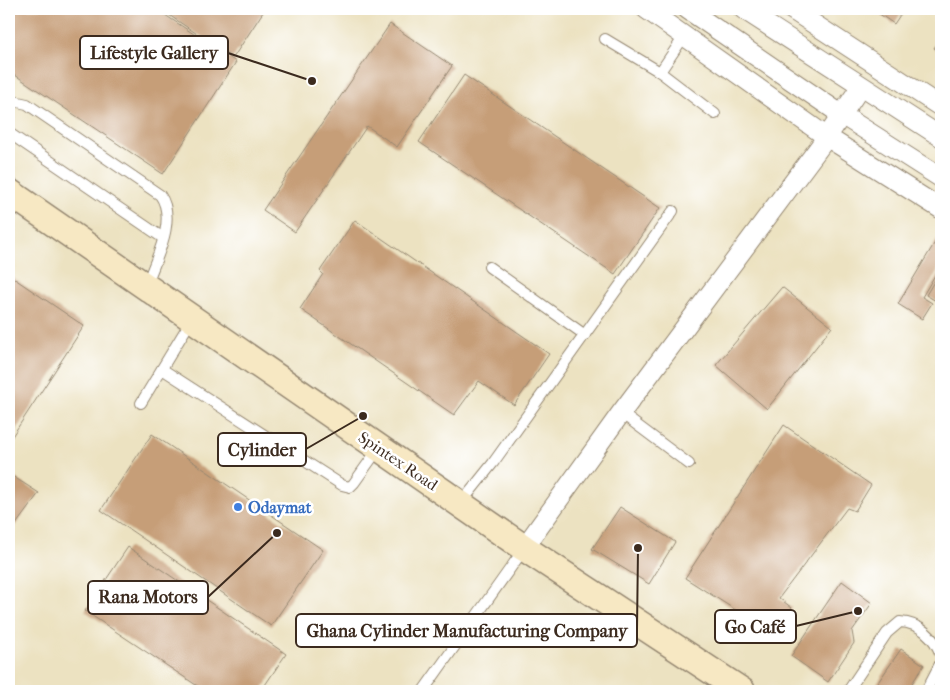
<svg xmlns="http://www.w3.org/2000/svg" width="950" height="700" viewBox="0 0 950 700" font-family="'IM FELL French Canon',serif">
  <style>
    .building { fill: #c69e78 }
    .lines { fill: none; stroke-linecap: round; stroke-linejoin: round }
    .service-casing { stroke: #948670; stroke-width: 12 }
    .minor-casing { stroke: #948670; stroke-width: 21 }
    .secondary-casing { stroke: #948670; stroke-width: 29 }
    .service { stroke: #fff; stroke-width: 10 }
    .minor { stroke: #fff; stroke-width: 19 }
    .secondary { stroke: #f7e8c3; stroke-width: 26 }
    .shop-dot { fill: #3f7fe0; stroke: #fff; stroke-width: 2 }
    .labels { text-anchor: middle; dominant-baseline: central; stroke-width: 5; stroke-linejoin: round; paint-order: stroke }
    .street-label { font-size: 16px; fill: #3b2a1e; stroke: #fff }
    .shop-label { font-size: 16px; font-weight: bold; fill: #366cbe; stroke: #fff; text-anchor: start }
    .leader { fill: none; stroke: #3b2a1e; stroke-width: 2 }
    .callout-dot { fill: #3b2a1e; stroke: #fff; stroke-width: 2 }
    .callout { fill: #fff; stroke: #3b2a1e; stroke-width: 2 }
    .callout-label { font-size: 18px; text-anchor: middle; font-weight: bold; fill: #3b2a1e }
  </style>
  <rect width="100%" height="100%" fill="#fff"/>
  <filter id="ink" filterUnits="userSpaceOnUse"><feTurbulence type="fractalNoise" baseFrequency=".02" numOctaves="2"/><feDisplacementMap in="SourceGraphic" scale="10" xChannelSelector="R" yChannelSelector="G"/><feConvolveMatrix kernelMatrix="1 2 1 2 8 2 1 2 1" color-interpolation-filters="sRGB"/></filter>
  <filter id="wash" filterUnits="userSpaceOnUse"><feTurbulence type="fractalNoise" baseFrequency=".0096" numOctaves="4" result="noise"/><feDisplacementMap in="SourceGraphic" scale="20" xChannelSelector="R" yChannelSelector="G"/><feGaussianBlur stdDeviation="1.12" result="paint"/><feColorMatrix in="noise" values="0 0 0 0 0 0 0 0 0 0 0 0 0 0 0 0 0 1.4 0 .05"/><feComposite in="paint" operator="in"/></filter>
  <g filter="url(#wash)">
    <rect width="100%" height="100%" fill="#ece2c1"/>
    <g id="blocks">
      <!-- building -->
      <g class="building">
        <path d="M9,9H156L236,62L163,174L9,71Z"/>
        <path d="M160,9H265L233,58Z"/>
        <path d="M872,9H904L894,24Z"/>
        <path d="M390,24L452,66L397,147L367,126L295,232L263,210Z"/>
        <path d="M941,38V53L934,48Z"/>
        <path d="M464,75L660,208L615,274L419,142Z"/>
        <path d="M355,220L549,354L514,405L479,381L454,415L300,309L323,274L320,271Z"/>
        <path d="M937,239L941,242V265L922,297L932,303L922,319L898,304Z"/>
        <path d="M941,270V304L926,295Z"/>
        <path d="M9,275L84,326L9,441Z"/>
        <path d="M782,287L832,327L767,409L716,365Z"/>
        <path d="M784,425L871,485L855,511L847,508L779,598L792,608L775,635L685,578Z"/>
        <path d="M152,434L323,550L271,626L101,510Z"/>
        <path d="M9,474L39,493L9,534Z"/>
        <path d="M620,507L675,542L649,584L592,549Z"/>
        <path d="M128,547L286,654L261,691H205L85,611Z"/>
        <path d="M842,581L872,603L852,631L854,643L828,682L791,656Z"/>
        <path d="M901,649L924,665L907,691H872Z"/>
      </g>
    </g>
  </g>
  <g filter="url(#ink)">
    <use href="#blocks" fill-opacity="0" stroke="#948670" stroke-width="1"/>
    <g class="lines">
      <defs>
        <g id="service">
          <path d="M605,39L660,72L715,114"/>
          <path d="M660,72L685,35"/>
          <path d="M9,100L27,104L160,195C178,220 155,260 146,286"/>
          <path d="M9,133L163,238"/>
          <path d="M489,267L585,335"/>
          <path d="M162,369L342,485L350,487L354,483L379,448"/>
          <path d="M141,403L192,319"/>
          <path d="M621,413L689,464"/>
          <path d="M461,503L493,463L673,211"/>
          <path d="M423,691L524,549"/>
          <path d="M848,691L887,633L900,622C919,623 934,636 941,655"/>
          <path d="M926,691L941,662"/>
        </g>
        <g id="minor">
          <path d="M646,9L827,137L941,209"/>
          <path d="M687,9L842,115L941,178"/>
          <path d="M743,9L941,137"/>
          <path d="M791,9L941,107"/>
          <path d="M524,548L621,413L827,137L861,86"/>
        </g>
        <path id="secondary" d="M9,192L524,548L742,691"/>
      </defs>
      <!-- service casing -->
      <use href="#service" class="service-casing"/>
      <!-- minor casing -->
      <use href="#minor" class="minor-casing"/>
      <!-- secondary casing -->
      <use href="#secondary" class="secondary-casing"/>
      <!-- service -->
      <use href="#service" class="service"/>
      <!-- minor -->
      <use href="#minor" class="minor"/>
      <!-- secondary -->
      <use href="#secondary" class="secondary"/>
    </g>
  </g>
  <!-- markers -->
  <circle class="shop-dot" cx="238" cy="507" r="5"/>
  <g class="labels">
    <!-- street labels -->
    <g class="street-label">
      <text transform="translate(398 461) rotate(34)">Spintex Road</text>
    </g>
    <!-- shop labels -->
    <g class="shop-label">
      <text x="248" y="507">Odaymat</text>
    </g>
  </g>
  <!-- callouts -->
  <path class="leader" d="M312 81L228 53M363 416L306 449M277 533L208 597M858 611L796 626M638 548L637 630"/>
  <g class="callout-dot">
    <circle cx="312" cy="81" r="5"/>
    <circle cx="363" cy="416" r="5"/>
    <circle cx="277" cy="533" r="5"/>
    <circle cx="858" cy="611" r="5"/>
    <circle cx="638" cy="548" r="5"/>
  </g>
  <g class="callout">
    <rect x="80" y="36" width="148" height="33" rx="5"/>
    <rect x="218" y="433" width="88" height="33" rx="5"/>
    <rect x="88" y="581" width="120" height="33" rx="5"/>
    <rect x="715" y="610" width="81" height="33" rx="5"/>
    <rect x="296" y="614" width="341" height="33" rx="5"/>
  </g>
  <g class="callout-label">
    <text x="154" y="59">Lifestyle Gallery</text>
    <text x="262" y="456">Cylinder</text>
    <text x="148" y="603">Rana Motors</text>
    <text x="755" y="633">Go Café</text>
    <text x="467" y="637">Ghana Cylinder Manufacturing Company</text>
  </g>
  <!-- margin -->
  <rect width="950" height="700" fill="none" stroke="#fff" stroke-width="30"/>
</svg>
